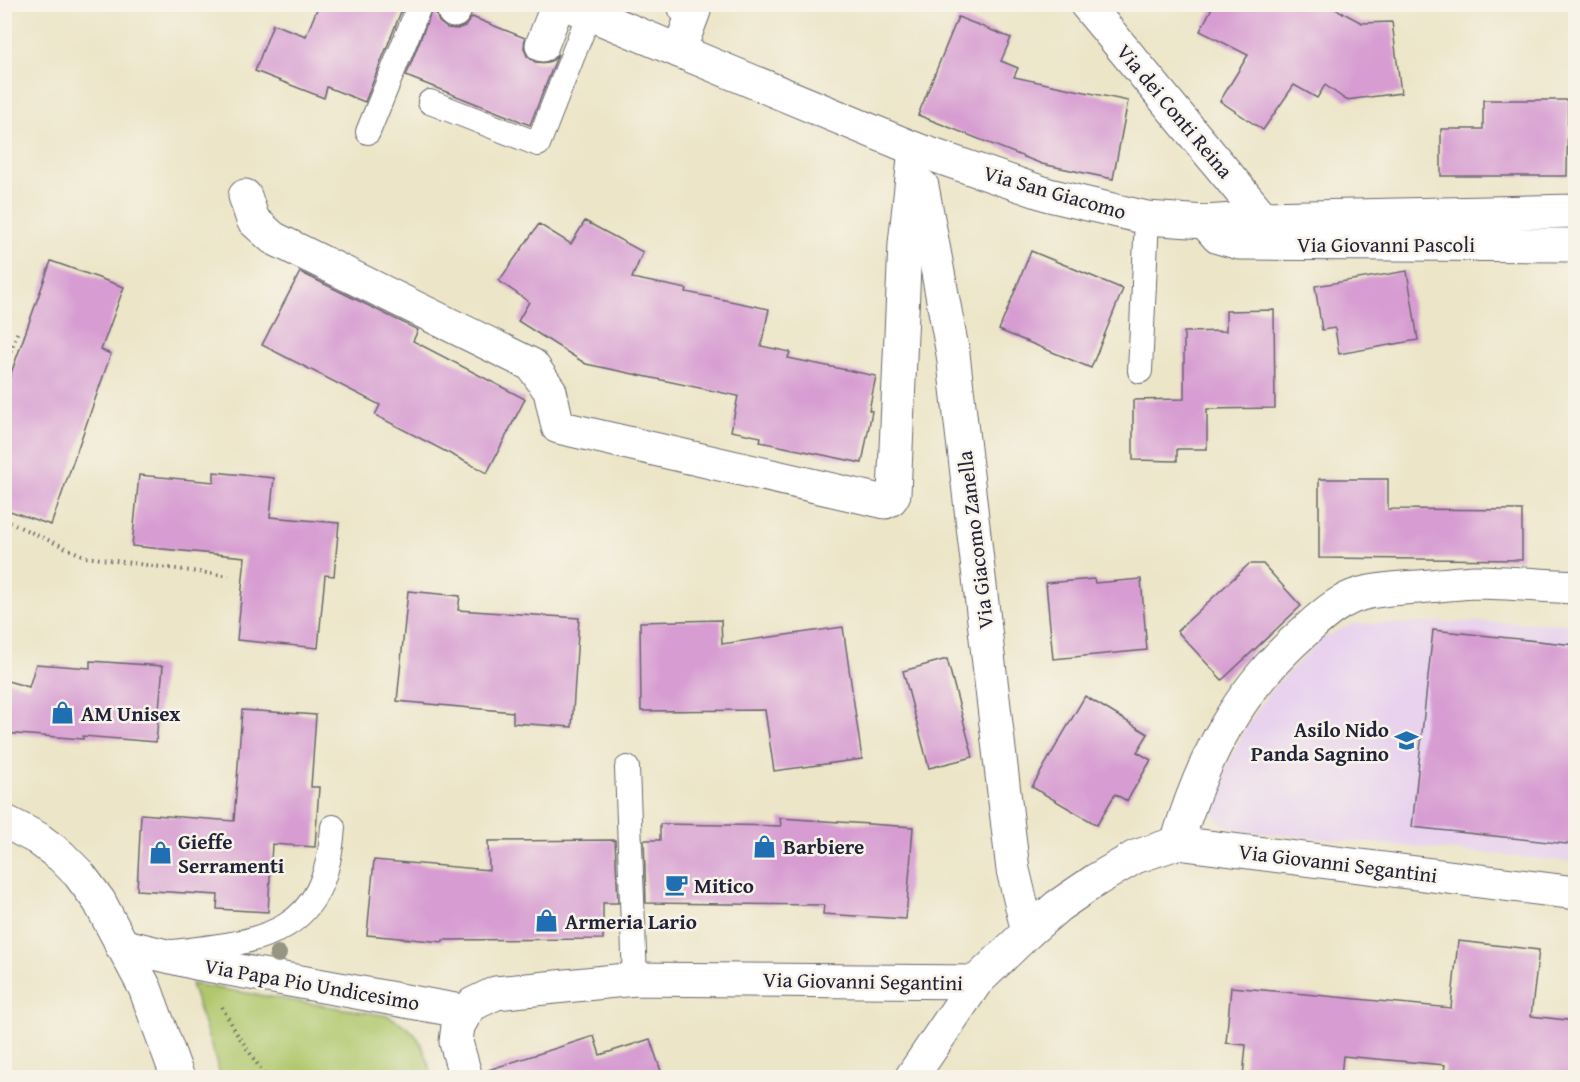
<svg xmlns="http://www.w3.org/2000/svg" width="1580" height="1082" viewBox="0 0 1580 1082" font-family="'Gentium Book Plus',serif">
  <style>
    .built { fill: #e8d2ee }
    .green { fill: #b0c86d; stroke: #697554; stroke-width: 1.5 }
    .building { fill: #d79dd2 }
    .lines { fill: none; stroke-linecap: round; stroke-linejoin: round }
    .service-casing { stroke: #69666c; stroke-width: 26 }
    .pedestrian-casing { stroke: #69666c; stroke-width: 35 }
    .minor-casing { stroke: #69666c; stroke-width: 35 }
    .path { stroke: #69666c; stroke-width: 4; stroke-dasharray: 1.5 4.5; stroke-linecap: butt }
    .service { stroke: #fff; stroke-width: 24 }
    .pedestrian { stroke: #fff; stroke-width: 33 }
    .minor { stroke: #fff; stroke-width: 33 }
    .tree { fill: #959583 }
    .labels { text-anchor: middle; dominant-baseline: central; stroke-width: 5; stroke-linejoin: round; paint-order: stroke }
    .street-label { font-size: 21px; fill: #22223b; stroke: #f7f3e8 }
    .poi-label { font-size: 21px; font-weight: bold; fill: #22223b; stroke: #f7f3e8; text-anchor: start }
  </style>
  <rect width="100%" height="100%" fill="#f7f3e8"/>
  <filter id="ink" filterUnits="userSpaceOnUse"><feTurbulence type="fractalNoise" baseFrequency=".0167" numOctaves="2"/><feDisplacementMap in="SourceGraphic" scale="12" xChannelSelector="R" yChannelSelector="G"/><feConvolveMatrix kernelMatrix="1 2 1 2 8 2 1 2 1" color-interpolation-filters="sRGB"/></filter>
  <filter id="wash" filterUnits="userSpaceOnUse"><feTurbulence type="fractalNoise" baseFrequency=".008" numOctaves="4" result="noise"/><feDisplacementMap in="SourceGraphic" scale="24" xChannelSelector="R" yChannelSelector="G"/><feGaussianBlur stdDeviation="1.35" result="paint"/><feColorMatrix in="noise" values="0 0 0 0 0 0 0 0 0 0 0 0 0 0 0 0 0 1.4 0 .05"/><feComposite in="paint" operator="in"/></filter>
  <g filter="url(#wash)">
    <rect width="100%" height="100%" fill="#ece5c8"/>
    <!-- built -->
    <path class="built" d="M1483,622L1575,624V862L1250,832L1231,828L1217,821L1213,803L1219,782L1248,724L1273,688L1322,639L1352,624Z"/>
    <!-- green -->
    <path class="green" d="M191,984L388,1016C421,1032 423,1044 432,1077H221Z"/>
    <g id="blocks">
      <!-- building -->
      <g class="building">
        <path d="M319,4H404L365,102L327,87L324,98L255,71L273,24L306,36Z"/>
        <path d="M434,4H437L436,14L439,22L447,28L457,29L465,26L472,17L525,38L524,48L527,56L535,62L545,63L553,60L558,54L530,125L406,76Z"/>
        <path d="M1214,4H1326L1362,23L1392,22L1401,93L1346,100L1325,85L1317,98L1294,85L1263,130L1220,101L1248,55L1200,31Z"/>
        <path d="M958,17L1011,38L1001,61L1018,68L1014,77L1128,101L1113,179L1042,164L918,115Z"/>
        <path d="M1483,100H1568L1567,176H1441V129H1483Z"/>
        <path d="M585,221L643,252L632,278L687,289L686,292L769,309L761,346L790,352L788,358L876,376L869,410L872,411L862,463L760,442L761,437L731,431L738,396L586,364L518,321L529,302L499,281L539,224L571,244Z"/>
        <path d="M1031,251L1123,289L1091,368L999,330Z"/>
        <path d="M51,261L124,287L101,350L111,354L51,525L4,509V393Z"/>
        <path d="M1407,271L1418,340L1339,354L1335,328L1322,330L1315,286Z"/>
        <path d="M300,272L418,330L413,341L525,399L487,473L375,415L380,405L262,345Z"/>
        <path d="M1274,310L1275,408L1207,409V449H1177V461L1133,460V400L1184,399V332L1226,331V311Z"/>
        <path d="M214,472L274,478L270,517L339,523L334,576L325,575L318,648L237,640L245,557L132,546L139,475L214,482Z"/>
        <path d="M1319,479H1388V509L1522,510V560L1319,558Z"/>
        <path d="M1249,564H1263L1301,606L1222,680L1177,631Z"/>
        <path d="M1094,579L1095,583L1141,579L1147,650L1053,659L1046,583Z"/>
        <path d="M408,591L460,596L458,610L579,618L572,727L513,723V712L397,701Z"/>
        <path d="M721,620L722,644L843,627L862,759L774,771L765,710L641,711L640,622Z"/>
        <path d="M1433,630L1575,645V845L1412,827Z"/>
        <path d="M947,659L973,757L929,768L903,671Z"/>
        <path d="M90,661L163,666L156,742L83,736V739L4,733V680L29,687L36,664L90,668Z"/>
        <path d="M1085,696L1148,734L1137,752L1151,760L1127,801L1115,794L1097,825L1032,787Z"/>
        <path d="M242,710L316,715L311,787H319L315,847L272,844L268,912L217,909L218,895L137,890L141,814L234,821Z"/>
        <path d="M780,818L913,827L906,919L823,914L824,905L646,903L644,840H660V824L781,826Z"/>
        <path d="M615,840L618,903H603V939L443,940V942L367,935L374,860L489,870L488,841Z"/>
        <path d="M1458,941L1539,950L1531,1016L1575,1021V1077L1525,1074V1077H1443L1445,1065L1343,1056L1341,1077H1243L1246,1045L1226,1043L1231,987L1451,1008Z"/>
        <path d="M594,1036L600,1055L650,1039L663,1077H489L488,1070Z"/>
      </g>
    </g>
  </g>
  <g filter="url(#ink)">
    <use href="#blocks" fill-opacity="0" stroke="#69666c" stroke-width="1.5"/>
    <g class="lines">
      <defs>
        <g id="service">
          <path d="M430,102L538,144L589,14"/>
          <path d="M368,132L420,4"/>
          <path d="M1140,371L1147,218"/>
          <path d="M627,768L635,979"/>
          <path d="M173,952C265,941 325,936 333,827"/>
        </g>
        <g id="pedestrian">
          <path d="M454,11L457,4"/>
          <path d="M542,45L558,4"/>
          <path d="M679,51L694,11L685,8"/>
        </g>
        <g id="minor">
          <path d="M566,4L915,149L1049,195L1147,218L1205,222L1263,218L1576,211"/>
          <path d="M1086,4L1263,218"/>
          <path d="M922,186L953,354L1013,870L1028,932"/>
          <path d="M245,196L253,220L273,238L532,365L550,391L558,427L885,502L891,499L894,494L905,244L915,149"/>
          <path d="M1205,222L1218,237L1239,243L1576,245"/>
          <path d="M4,821L37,838L61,856L79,874L99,901L145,988L178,1078"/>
          <path d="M1177,843C1203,757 1237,691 1305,631C1322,616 1339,600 1361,594C1380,589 1401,588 1420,587C1439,585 1457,583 1475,582C1508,582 1542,586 1576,587"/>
          <path d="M121,945L196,963L466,1012"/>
          <path d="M466,1078L456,1042L458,1026L466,1012L473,1004L496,993L635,979L976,982"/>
          <path d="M911,1078L976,982L1028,932L1058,906L1096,880L1135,857L1177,843L1576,893"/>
        </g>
      </defs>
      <!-- service casing -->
      <use href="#service" class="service-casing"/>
      <!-- pedestrian casing -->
      <use href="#pedestrian" class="pedestrian-casing"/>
      <!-- minor casing -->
      <use href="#minor" class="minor-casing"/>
      <!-- path -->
      <g class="path">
        <path d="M4,368L18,331"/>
        <path d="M4,520L86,557L229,576"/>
        <path d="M222,1007L237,1034L267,1078"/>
      </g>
      <!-- service -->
      <use href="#service" class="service"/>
      <!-- pedestrian -->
      <use href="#pedestrian" class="pedestrian"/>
      <!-- minor -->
      <use href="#minor" class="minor"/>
    </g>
    <!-- trees -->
    <circle class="tree" cx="278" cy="954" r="9"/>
  </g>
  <!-- icons -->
  <defs>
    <symbol id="shop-bare" viewBox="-9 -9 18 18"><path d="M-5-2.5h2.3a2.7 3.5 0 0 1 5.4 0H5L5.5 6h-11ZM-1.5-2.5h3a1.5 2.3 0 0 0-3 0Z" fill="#1f6fb2" stroke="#f7f3e8" stroke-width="2.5" paint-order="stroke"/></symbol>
    <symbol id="school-bare" viewBox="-9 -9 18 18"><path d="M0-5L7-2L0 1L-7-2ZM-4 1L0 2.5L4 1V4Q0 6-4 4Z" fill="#1f6fb2" stroke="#f7f3e8" stroke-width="2.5" paint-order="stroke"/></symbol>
    <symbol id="cafe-bare" viewBox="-9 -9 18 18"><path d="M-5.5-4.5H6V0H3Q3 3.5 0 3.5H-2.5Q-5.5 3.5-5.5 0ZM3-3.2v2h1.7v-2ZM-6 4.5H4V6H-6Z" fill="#1f6fb2" stroke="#f7f3e8" stroke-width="2.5" paint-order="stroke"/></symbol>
  </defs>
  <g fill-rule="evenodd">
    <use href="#shop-bare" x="46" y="696" width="33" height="33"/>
    <use href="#school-bare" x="1390" y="724" width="33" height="33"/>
    <use href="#shop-bare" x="748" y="830" width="33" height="33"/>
    <use href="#shop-bare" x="144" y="836" width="33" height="33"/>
    <use href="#cafe-bare" x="660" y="868" width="33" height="33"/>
    <use href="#shop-bare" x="530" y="904" width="33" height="33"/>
  </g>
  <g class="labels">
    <!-- street labels -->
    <g class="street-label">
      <text transform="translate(1175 111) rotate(50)">Via dei Conti Reina</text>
      <text transform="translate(1055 192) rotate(16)">Via San Giacomo</text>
      <text x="1386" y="244">Via Giovanni Pascoli</text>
      <text transform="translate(975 540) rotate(-97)">Via Giacomo Zanella</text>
      <text transform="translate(1338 863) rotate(7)">Via Giovanni Segantini</text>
      <text transform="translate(863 981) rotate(1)">Via Giovanni Segantini</text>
      <text transform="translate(312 984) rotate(10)">Via Papa Pio Undicesimo</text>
    </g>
    <!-- poi labels -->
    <g class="poi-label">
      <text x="81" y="713">AM Unisex</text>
      <text x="1389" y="729" text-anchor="end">Asilo Nido<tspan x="1389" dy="24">Panda Sagnino</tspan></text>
      <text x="178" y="841">Gieffe<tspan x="178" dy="24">Serramenti</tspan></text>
      <text x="783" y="846">Barbiere</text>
      <text x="694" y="885">Mitico</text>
      <text x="565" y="921">Armeria Lario</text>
    </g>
  </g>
  <!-- margin -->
  <rect width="1580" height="1082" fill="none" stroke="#f7f3e8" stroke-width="24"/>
</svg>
